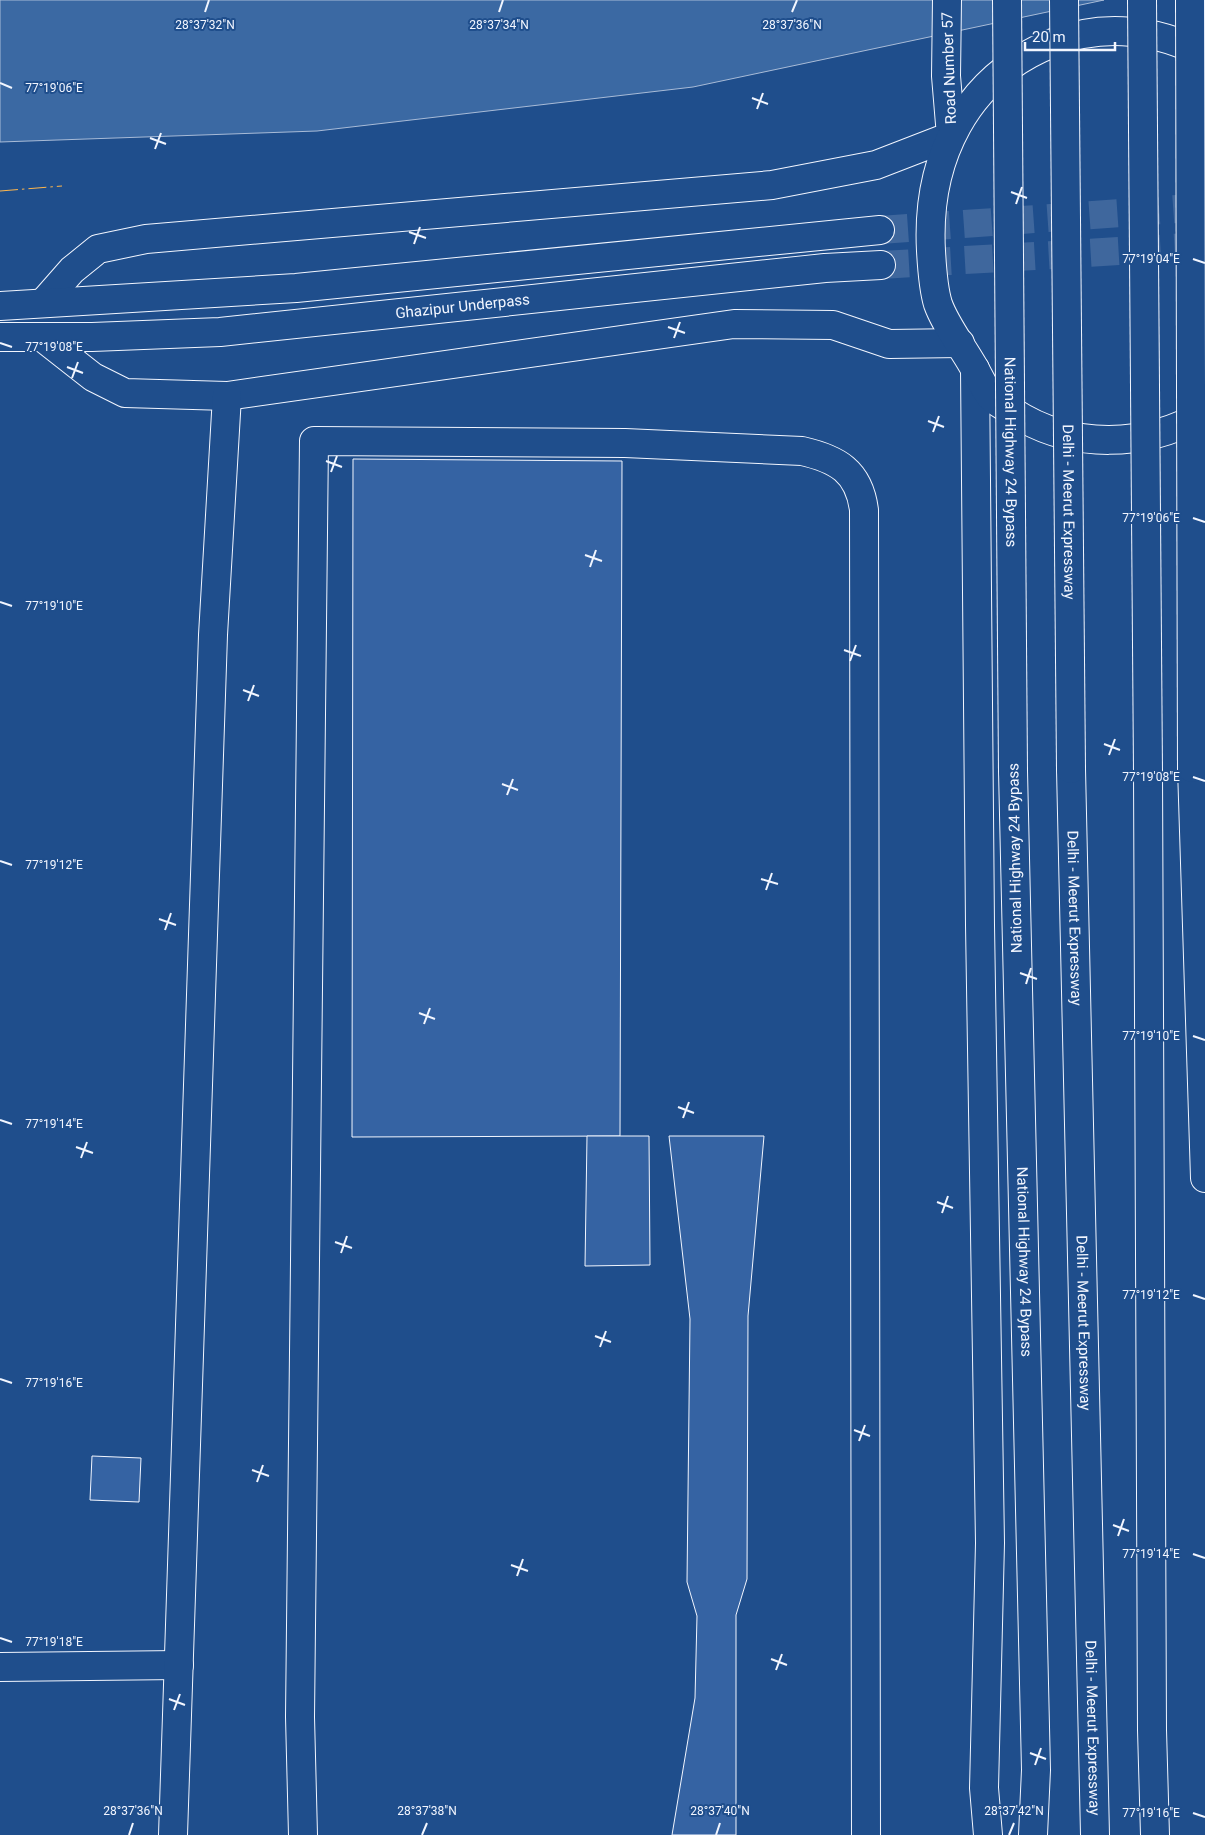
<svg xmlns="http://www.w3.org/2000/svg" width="1205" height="1835" viewBox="0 0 1205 1835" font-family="Roboto,sans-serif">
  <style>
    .water { fill: #3b69a3; stroke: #a8bbd7 }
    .building { fill: #3563a3; stroke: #f2f6ff }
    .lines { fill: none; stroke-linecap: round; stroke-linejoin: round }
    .major-tunnel { stroke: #3f679d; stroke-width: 28; stroke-dasharray: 28 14; stroke-linecap: butt }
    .minor-casing { stroke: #f2f6ff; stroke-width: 30 }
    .major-casing { stroke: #f2f6ff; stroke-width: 30 }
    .highway-casing { stroke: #f2f6ff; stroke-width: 30 }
    .minor { stroke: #1f4e8c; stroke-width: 28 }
    .major { stroke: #1f4e8c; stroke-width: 28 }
    .highway { stroke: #1f4e8c; stroke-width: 28 }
    .highway-bridge-casing { stroke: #f2f6ff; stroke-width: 30; stroke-linecap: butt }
    .highway-bridge { stroke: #1f4e8c; stroke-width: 28 }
    .power { stroke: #ffb74d; stroke-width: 1; stroke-dasharray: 18 4 2.5 4; stroke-linecap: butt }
    .ticks { fill: none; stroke: #f2f6ff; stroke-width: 2 }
    .labels { text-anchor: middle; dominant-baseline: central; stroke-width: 4; stroke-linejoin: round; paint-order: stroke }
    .street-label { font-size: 15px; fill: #f2f6ff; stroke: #1f4e8c }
    .ticks-label { font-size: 12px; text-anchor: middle; fill: #f2f6ff; stroke: #1f4e8c; stroke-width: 4; stroke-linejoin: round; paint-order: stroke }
  </style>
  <rect width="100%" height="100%" fill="#1f4e8c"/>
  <!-- water -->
  <path class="water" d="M0,0H1104L693,87L317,131L0,142Z"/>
  <!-- building -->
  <g class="building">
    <path d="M353,459L622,461L620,1136L352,1137Z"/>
    <path d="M587,1136H649L650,1265L585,1266Z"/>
    <path d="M669,1136H764L748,1316L747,1579L736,1615V1835H672L695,1698L697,1616L687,1582L690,1319Z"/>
    <path d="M92,1456L141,1458L139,1502L90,1500Z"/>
  </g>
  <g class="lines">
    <!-- major-tunnel -->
    <g class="major-tunnel">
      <path d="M880,230L1205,207"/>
      <path d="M881,265L1205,246"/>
    </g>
    <defs>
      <g id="minor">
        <path d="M43,303L72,270L98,249L146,239L772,185L876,165L951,136L946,76L947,0"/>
        <path d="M42,337L93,377L125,393L227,396L734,324L833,325L889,344L960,343"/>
        <path d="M975,369L980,925L990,1543L984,1788L988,1835"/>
        <path d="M0,1667L179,1665"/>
        <path d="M173,1835L213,635L227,396"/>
        <path d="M303,1835L300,1717L314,441L625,443L802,451C837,459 859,471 864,510L866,1835"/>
      </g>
      <g id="major">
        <path d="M1205,55C1158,29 1103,23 1053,43C965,77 926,160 931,251C932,268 933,288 938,304C945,324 961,345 972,364C978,374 983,386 990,396C995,402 1006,407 1013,412C1071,450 1147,448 1205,413"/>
        <path d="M0,306L296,288L880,230"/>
        <path id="s1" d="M0,337H92L220,332L825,268L881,265"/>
      </g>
      <g id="highway">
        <path d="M1192,768L1205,1178"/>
        <path id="s2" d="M1071,769L1095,1835"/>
        <path id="s3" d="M1013,771L1036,1770L1033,1835"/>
        <path d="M1148,773L1152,1730L1155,1835"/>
      </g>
    </defs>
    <!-- minor casing -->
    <use href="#minor" class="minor-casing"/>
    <!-- major casing -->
    <use href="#major" class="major-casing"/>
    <!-- highway casing -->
    <use href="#highway" class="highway-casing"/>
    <!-- minor -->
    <use href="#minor" class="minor"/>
    <!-- major -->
    <use href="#major" class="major"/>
    <!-- highway -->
    <use href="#highway" class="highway"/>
    <defs>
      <g id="highway-bridge">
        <path id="s4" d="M1007,0L1013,771"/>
        <path id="s5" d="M1064,0L1071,769"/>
        <path d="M1142,0L1148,773"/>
        <path d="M1190,0L1192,768"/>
      </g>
    </defs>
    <!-- highway-bridge casing -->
    <use href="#highway-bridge" class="highway-bridge-casing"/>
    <!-- highway-bridge -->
    <use href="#highway-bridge" class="highway-bridge"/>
    <!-- power -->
    <path class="power" d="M0,191L62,186"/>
  </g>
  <!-- ticks -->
  <path class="ticks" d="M205,12L209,0M499,12L503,0M792,12L797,0M0,83L12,88M752,98L768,104M757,109L763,93M150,138L166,144M155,149L161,133M1011,192L1027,198M1016,204L1022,187M409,232L426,238M414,244L420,227M1193,259L1205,263M668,327L685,333M674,338L680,322M0,343L12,347M67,367L83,373M72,378L78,362M928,421L944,427M933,432L939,416M326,461L342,467M331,472L337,456M1193,518L1205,522M585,555L602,561M590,567L596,550M0,602L12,606M844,650L861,656M850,661L856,645M243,690L259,696M248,701L254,685M1104,744L1120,750M1109,755L1115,739M1193,777L1205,781M502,784L518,790M507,795L513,779M0,861L12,865M761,879L778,884M766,890L772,873M159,919L176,925M165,930L171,913M1020,973L1037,979M1026,984L1031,968M419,1013L435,1019M424,1024L430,1008M1193,1036L1205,1040M678,1107L694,1113M683,1118L689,1102M0,1120L12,1124M76,1147L93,1153M81,1158L87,1142M937,1202L953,1208M942,1213L948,1196M335,1242L352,1248M341,1253L347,1236M1193,1295L1205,1299M595,1336L611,1342M600,1347L606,1331M0,1379L12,1383M854,1430L870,1436M859,1441L865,1425M252,1470L269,1476M257,1482L263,1465M1113,1525L1129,1531M1118,1536L1124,1519M1193,1554L1205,1558M511,1565L528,1571M517,1576L523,1559M0,1638L12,1642M771,1659L787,1665M776,1670L782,1654M169,1699L185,1705M174,1710L180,1694M1030,1753L1046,1759M1035,1765L1041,1748M1193,1813L1205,1817M129,1835L133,1823M422,1835L427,1823M716,1835L720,1823M1009,1835L1014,1823"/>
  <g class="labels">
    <!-- street labels -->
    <g class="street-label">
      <text transform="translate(949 68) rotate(-92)">Road Number 57</text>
      <text stroke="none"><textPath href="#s1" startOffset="464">Ghazipur Underpass</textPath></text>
      <text stroke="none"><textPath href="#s4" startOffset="452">National Highway 24 Bypass</textPath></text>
      <text stroke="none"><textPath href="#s5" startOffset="512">Delhi - Meerut Expressway</textPath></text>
      <text transform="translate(1015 858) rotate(-91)">National Highway 24 Bypass</text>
      <text stroke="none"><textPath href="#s2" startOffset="149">Delhi - Meerut Expressway</textPath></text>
      <text stroke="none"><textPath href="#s3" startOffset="491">National Highway 24 Bypass</textPath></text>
      <text stroke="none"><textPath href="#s2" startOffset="554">Delhi - Meerut Expressway</textPath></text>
      <text stroke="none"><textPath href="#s2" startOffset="959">Delhi - Meerut Expressway</textPath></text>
    </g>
  </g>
  <g class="ticks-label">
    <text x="499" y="29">28°37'34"N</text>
    <text x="205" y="29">28°37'32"N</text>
    <text x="792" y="29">28°37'36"N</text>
    <text x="54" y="92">77°19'06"E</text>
    <text x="1151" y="263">77°19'04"E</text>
    <text x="54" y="351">77°19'08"E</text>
    <text x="1151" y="522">77°19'06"E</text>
    <text x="54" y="610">77°19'10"E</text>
    <text x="1151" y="781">77°19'08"E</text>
    <text x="54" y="869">77°19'12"E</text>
    <text x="1151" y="1040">77°19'10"E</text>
    <text x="54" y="1128">77°19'14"E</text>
    <text x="1151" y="1299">77°19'12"E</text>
    <text x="54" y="1387">77°19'16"E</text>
    <text x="1151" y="1558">77°19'14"E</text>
    <text x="54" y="1646">77°19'18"E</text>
    <text x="133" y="1815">28°37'36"N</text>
    <text x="427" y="1815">28°37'38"N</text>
    <text x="720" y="1815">28°37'40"N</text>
    <text x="1014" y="1815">28°37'42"N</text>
    <text x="1151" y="1817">77°19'16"E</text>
  </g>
  <!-- scale -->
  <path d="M1025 42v8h90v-8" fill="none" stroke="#f2f6ff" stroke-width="2.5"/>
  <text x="1032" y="42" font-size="15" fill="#f2f6ff" stroke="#1f4e8c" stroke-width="4" paint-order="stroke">20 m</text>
</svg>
